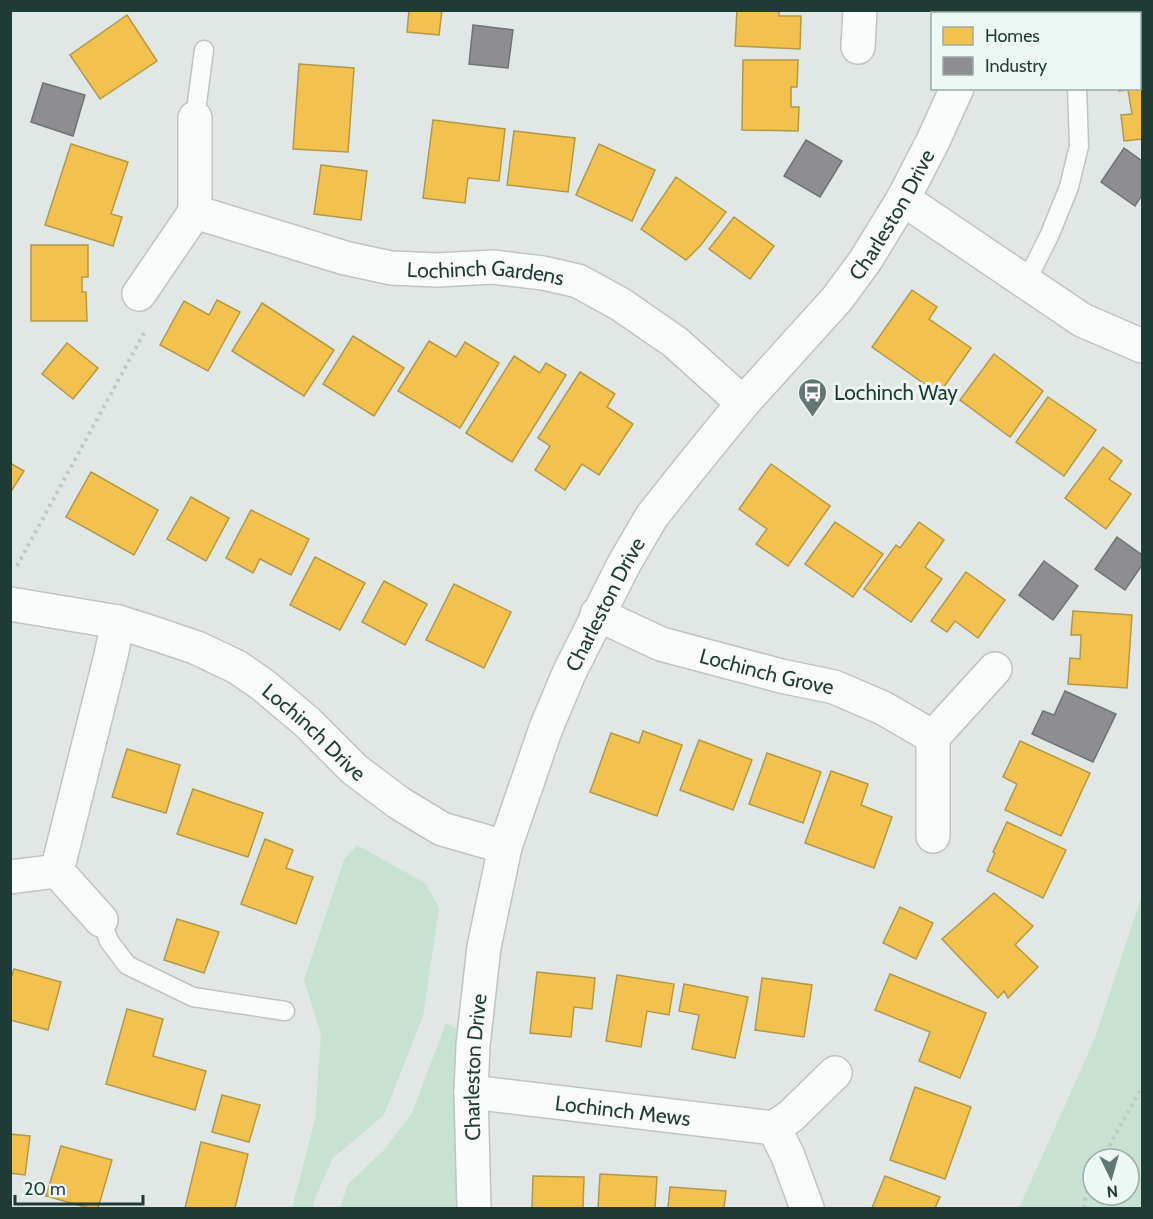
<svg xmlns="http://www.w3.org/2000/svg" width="1153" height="1219" viewBox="0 0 1153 1219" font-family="Cabin,sans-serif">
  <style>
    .green { fill: #c8e2d2; fill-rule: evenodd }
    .homes { fill: #f2c14e; stroke: #b29947; stroke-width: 1.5 }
    .industry { fill: #8d8d92; stroke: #6c7476; stroke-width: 1.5 }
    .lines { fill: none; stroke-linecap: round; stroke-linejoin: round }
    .service-casing { stroke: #bdc4c2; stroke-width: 21 }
    .minor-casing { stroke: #bdc4c2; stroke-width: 36 }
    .path { stroke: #bec8c6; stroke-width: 4; stroke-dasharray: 3 4.5; stroke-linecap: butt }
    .service { stroke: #fafbfb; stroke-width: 18 }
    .minor { stroke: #fafbfb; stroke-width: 33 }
    .labels { text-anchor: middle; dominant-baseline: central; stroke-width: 6; stroke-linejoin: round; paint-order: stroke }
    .street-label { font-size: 21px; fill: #1e3b36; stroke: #edf7f3 }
    .poi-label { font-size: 21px; fill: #1e3b36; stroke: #edf7f3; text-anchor: start }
  </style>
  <rect width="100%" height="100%" fill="#e0e7e5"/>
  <!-- green -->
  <g class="green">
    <path d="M357,845L425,883L439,908L423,1016L384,1115L333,1158L314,1200V1208H292L315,1119L321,1034L304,980L344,860Z"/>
    <path d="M1142,895V1208H1019L1095,1038ZM1093,1159H1129V1195H1093Z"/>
    <path d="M446,1023L456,1028L460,1208H340L348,1184L383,1151L412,1113Z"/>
  </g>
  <!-- homes -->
  <g class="homes">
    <path d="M409,10H442L439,35L407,32Z"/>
    <path d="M737,10H779V16H801L800,49L735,46Z"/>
    <path d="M127,15L157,61L100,99L70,55Z"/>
    <path d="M743,60H798L797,87H791V107H799L798,131L742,130Z"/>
    <path d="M299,64L354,68L348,152L293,149Z"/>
    <path d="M1140,65H1142V139L1124,141L1121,115L1132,114L1128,90L1119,91L1118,88H1140Z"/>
    <path d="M433,120L505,129L499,181L468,178L465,203L423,198Z"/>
    <path d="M514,131L575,138L568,192L507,185Z"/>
    <path d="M71,144L128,162L111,214L122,217L113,246L45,225Z"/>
    <path d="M599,144L655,170L632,221L576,195Z"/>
    <path d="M321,165L367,171L361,220L314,214Z"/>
    <path d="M676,177L726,212L701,245L686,260L641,229Z"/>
    <path d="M734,217L774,246L750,279L709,249Z"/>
    <path d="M31,245H88V277H82V292H86L87,321H31Z"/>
    <path d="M912,290L937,307L929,319L971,348L939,394L872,347Z"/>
    <path d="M217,300L240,312L208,371L160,345L184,301L209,315Z"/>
    <path d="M262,303L334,350L304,396L232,351Z"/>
    <path d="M353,336L404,368L374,416L323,384Z"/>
    <path d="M429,341L456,357L465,342L499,363L460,428L398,391Z"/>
    <path d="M67,343L98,368L73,399L42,374Z"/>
    <path d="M994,354L1043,391L1010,437L960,400Z"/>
    <path d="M514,356L540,373L546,363L566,375L512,462L466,433Z"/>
    <path d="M580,372L615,394L607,407L633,424L599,475L582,464L565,490L535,470L550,446L538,438Z"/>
    <path d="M1048,397L1096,430L1064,476L1016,442Z"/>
    <path d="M1103,447L1122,461L1109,479L1131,494L1106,529L1065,498Z"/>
    <path d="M10,463L24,471L10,493Z"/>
    <path d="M771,464L830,506L788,566L756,544L767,529L739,509Z"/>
    <path d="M91,472L158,510L134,555L66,517Z"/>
    <path d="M191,497L229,518L206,561L167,539Z"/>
    <path d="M251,510L309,539L291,575L260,559L253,573L226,558Z"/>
    <path d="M835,522L883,554L853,597L805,564Z"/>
    <path d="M919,522L944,540L925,567L942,579L911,622L864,589L896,545L900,548Z"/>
    <path d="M315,557L365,583L340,630L290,605Z"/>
    <path d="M966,572L1005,600L978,638L955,621L947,632L931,621Z"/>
    <path d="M384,581L427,604L405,645L362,622Z"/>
    <path d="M454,584L511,612L484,668L426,640Z"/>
    <path d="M1073,611L1132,615L1127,688L1068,684L1070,658L1080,659L1081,635H1071Z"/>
    <path d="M643,731L682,745L657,816L590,792L611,733L639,743Z"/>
    <path d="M699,740L752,760L733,810L680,790Z"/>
    <path d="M1020,741L1090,773L1061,836L1005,810L1017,784L1003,777Z"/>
    <path d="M127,749L180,765L166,813L112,797Z"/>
    <path d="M767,753L821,772L803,823L749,804Z"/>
    <path d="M831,771L868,784L861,805L892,817L874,868L805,843Z"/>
    <path d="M193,789L263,813L248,857L177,834Z"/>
    <path d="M1007,822L1066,850L1043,898L987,871L995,853L993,852Z"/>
    <path d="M265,839L293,850L286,868L313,877L296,924L241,904Z"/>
    <path d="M994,893L1033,926L1015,945L1038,967L1008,998L1004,991L998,998L942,939Z"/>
    <path d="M900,907L933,923L916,959L883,943Z"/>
    <path d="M177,919L219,932L204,973L164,960Z"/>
    <path d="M14,969L61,982L48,1030L10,1020V981Z"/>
    <path d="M537,972L595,978L592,1009L574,1007L571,1037L530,1033Z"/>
    <path d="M890,974L986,1013L960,1078L919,1061L930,1032L875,1010Z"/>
    <path d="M617,975L674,984L669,1015L647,1011L641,1047L606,1041Z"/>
    <path d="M762,978L812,985L804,1037L755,1030Z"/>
    <path d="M684,984L748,997L735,1058L692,1049L699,1015L679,1011Z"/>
    <path d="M127,1009L163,1019L153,1056L206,1071L195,1110L106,1084Z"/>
    <path d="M915,1087L971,1107L945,1179L890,1160Z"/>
    <path d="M222,1095L260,1105L249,1142L212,1132Z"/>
    <path d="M10,1134L30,1136L25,1175L10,1173Z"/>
    <path d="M201,1142L248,1154L235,1208H185Z"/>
    <path d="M61,1146L112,1160L98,1208H89L46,1196Z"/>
    <path d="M600,1174L657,1177L655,1208H598Z"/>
    <path d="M533,1176L584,1177L583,1208H532Z"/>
    <path d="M885,1176L940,1197L935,1208H872Z"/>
    <path d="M670,1187L726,1191L724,1208H668Z"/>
  </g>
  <!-- industry -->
  <g class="industry">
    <path d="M473,25L513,30L508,68L469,64Z"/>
    <path d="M43,83L85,95L73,136L31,122Z"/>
    <path d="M806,140L842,161L820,197L784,176Z"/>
    <path d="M1124,148L1142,161V195L1135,206L1101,182Z"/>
    <path d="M1117,537L1142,555V565L1125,590L1095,569Z"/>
    <path d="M1044,561L1078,586L1053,620L1019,595Z"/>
    <path d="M1065,691L1116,714L1093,762L1032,734L1043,711L1054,715Z"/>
  </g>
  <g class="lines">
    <defs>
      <g id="service">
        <path d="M1074,14V10"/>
        <path d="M195,118L204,50"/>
        <path d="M1026,282L1050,234L1069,187L1079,146L1077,88"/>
        <path d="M101,920L109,941L127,965L193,997L285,1011"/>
      </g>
      <g id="minor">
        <path d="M981,14L982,10"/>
        <path d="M858,47L860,10"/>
        <path id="s1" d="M195,118V212L345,258L391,268L437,270L493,267L543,273L578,281L620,304L675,342L743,403"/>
        <path d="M903,199L1082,320L1142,346"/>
        <path d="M139,294L195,212"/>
        <path id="s2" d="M10,604L118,622L159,635L197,648L237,667L263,685L307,722L354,769L399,803L442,829L505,847"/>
        <path id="s3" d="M597,614L661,644L781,676L834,687L883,708L933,737"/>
        <path d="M933,836V737L995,669"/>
        <path d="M10,877L57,871"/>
        <path d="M101,920L57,871L111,655L118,622"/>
        <path id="s4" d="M471,1092L774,1128"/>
        <path id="s5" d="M474,1208L471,1092L473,1045L484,947L505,847L546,728L570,671L624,564L652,516L691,467L743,403L837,299L865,261L903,199L933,141L957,88"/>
        <path d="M807,1208L788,1156L774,1128L791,1116L835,1073"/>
      </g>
    </defs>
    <!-- service casing -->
    <use href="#service" class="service-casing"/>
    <!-- minor casing -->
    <use href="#minor" class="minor-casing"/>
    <!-- path -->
    <g class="path">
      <path d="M17,566L144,333"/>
      <path d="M1102,1159L1142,1087"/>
      <path d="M1084,1208L1086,1195L1093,1177"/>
    </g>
    <!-- service -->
    <use href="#service" class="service"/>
    <!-- minor -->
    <use href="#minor" class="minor"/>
  </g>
  <!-- icons -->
  <defs>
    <symbol id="bus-pin" viewBox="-11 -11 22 30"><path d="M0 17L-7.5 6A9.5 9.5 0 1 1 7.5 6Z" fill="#627773" stroke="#edf7f3"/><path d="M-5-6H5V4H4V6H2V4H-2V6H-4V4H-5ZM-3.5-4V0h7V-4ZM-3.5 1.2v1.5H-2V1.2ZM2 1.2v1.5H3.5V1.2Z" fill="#fff"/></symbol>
  </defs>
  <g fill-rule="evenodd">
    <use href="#bus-pin" x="796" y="376" width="33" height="45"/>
  </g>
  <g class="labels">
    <!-- street labels -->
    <g class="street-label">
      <text stroke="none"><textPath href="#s5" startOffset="1113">Charleston Drive</textPath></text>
      <text stroke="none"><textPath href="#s1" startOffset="393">Lochinch Gardens</textPath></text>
      <text stroke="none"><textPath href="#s5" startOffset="627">Charleston Drive</textPath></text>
      <text stroke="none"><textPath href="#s3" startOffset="180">Lochinch Grove</textPath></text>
      <text stroke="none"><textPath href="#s2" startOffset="338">Lochinch Drive</textPath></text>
      <text stroke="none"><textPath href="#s5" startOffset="141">Charleston Drive</textPath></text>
      <text stroke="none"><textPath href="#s4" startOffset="153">Lochinch Mews</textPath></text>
    </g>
    <!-- poi labels -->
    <g class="poi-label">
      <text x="834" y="392">Lochinch Way</text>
    </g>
  </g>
  <!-- border -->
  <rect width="1153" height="1219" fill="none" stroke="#1e3b36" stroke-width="24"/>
  <!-- legend -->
  <rect x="931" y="12" width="210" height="78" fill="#edf7f3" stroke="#9aaca7" stroke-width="1.5"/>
  <rect x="943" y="27" width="30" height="18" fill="#f2c14e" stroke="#9aaca7" stroke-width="1.5"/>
  <text x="985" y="42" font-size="18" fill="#1e3b36">Homes</text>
  <rect x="943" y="57" width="30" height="18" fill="#8d8d92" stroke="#9aaca7" stroke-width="1.5"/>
  <text x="985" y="72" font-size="18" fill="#1e3b36">Industry</text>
  <!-- north arrow -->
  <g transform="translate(1111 1177) rotate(175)"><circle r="28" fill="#edf7f3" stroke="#9aaca7" stroke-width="1.5"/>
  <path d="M0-4.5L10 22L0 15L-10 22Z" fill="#627773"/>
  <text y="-9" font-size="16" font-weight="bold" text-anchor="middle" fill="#1e3b36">N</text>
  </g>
  <!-- scale -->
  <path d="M15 1195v9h128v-9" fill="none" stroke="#1e3b36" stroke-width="3"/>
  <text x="24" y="1195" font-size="18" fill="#1e3b36" stroke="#edf7f3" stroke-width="4.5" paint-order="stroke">20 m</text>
</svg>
